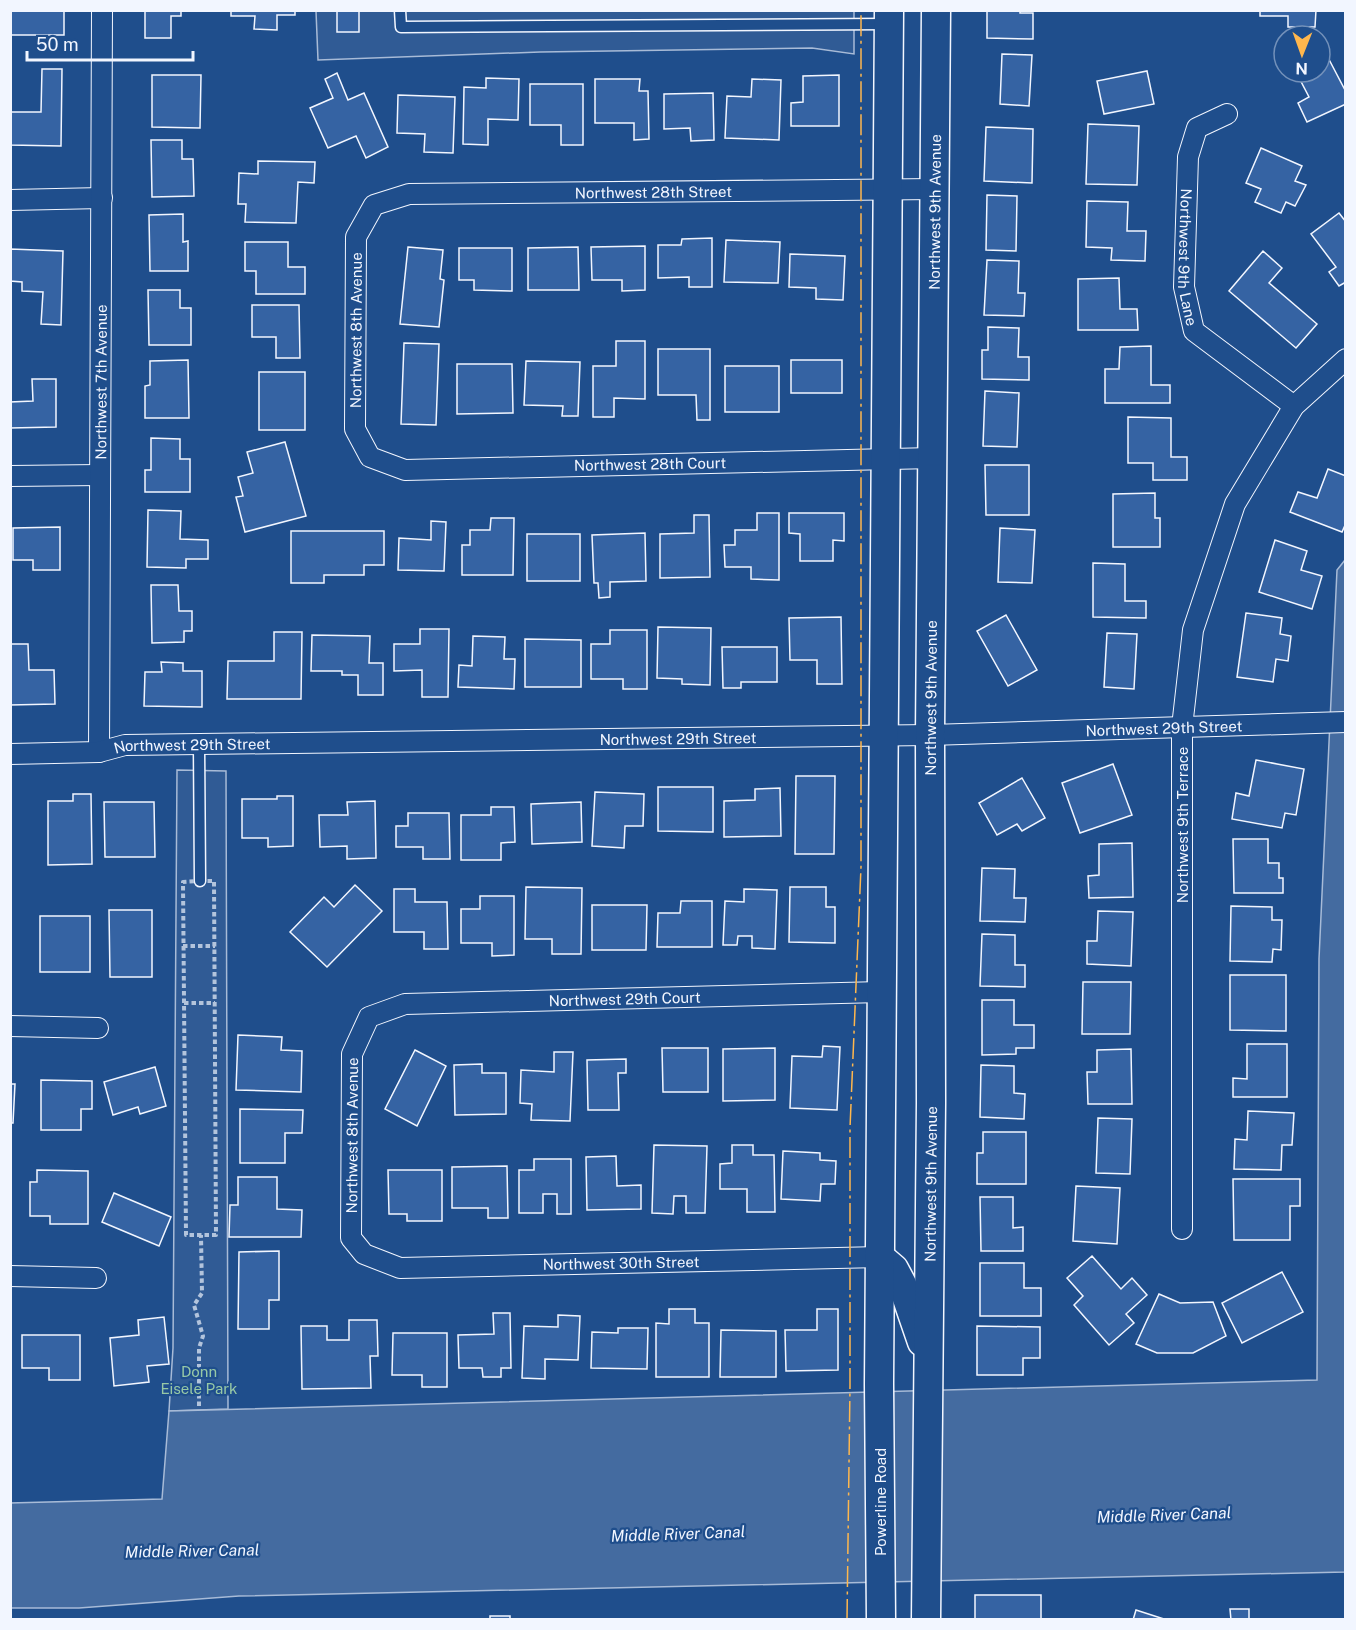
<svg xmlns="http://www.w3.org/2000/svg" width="1356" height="1630" viewBox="0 0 1356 1630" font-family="'Public Sans',sans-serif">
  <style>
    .built { fill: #305b95; stroke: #a8bbd7; stroke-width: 1.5 }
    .water { fill: #446ba0; stroke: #a8bbd7; stroke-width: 1.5 }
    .building { fill: #3563a3; stroke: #f2f6ff; stroke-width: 1.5 }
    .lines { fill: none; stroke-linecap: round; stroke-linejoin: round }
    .service-casing { stroke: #f2f6ff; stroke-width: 13 }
    .minor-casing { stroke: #f2f6ff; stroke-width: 22 }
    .secondary-casing { stroke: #f2f6ff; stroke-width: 31 }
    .path { stroke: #b3c4dc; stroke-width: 4; stroke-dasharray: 4.5 3; stroke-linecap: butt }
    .service { stroke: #1f4e8c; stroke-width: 10 }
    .minor { stroke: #1f4e8c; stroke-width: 20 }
    .secondary { stroke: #1f4e8c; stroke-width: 28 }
    .power { stroke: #ffb74d; stroke-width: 1.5; stroke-dasharray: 21 4.5 3 4.5; stroke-linecap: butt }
    .labels { text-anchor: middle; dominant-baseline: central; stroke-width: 4.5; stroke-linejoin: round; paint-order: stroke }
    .street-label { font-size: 15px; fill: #f2f6ff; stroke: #1f4e8c }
    .park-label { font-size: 15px; fill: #97c8a6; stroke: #1f4e8c }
    .water-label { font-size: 16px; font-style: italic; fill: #f2f6ff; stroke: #1f4e8c }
  </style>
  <rect width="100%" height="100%" fill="#1f4e8c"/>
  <!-- built -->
  <g class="built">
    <path d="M316,11H854V54L812,48L540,52L318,60Z"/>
    <path d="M177,770L226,771L228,1409L169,1411L173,1348Z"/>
  </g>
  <!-- water -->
  <path class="water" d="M1345,560V1572L239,1596L79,1608H11L10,1503L162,1499L169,1411L1317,1380L1319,959L1337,570Z"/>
  <!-- building -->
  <g class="building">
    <rect x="10" y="10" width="54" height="25"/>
    <path d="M145,10H181V16H171V38H145Z"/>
    <path d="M231,10H295V15H277V30L254,29L255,16H231Z"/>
    <rect x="337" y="10" width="22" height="22"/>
    <path d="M987,10H1020V13H1033V39L987,38Z"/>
    <path d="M1260,10H1316L1315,27H1288V16H1260Z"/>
    <path d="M1323,48L1346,92V104L1307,122L1298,103L1309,97L1296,72H1320V49Z"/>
    <path d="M1002,54L1032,55L1029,106L1000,104Z"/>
    <path d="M42,69H62L61,146L10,145V112H41Z"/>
    <path d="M1147,71L1154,104L1104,114L1097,81Z"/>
    <path d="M337,73L348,100L364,93L388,147L366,158L356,136L328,148L310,108L333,98L325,79Z"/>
    <path d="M152,75H201L200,128L152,127Z"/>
    <path d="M839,75V126H791V103L803,102V76Z"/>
    <path d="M486,78L519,79L518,120L488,119V145L463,144L464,87L486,88Z"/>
    <path d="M595,79H640L639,91H648L649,139L634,140V123H595Z"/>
    <path d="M752,79L781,80L779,140L725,138L727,96L751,97Z"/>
    <path d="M530,84H583V145H561V125H530Z"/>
    <path d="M713,93L714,140L691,141L690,128L664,129V94Z"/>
    <path d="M398,95L455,97L453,153L424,152L425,134L397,133Z"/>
    <path d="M1088,124L1139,126L1137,185L1086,184Z"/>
    <path d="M986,127L1033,129L1032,183L984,181Z"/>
    <path d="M151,140H182V159H193L194,196L152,197Z"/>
    <path d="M1261,148L1302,166L1295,181L1306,185L1295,206L1286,202L1281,213L1255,202L1261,189L1246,183Z"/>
    <path d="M258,161L315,162L314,183L298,182L296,223L245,222L246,204H238L239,173L258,174Z"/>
    <path d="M987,195L1017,196L1016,251L986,250Z"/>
    <path d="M1087,201L1128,202L1127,231H1146L1145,261L1111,260L1112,248L1086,247Z"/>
    <path d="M1339,213L1346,222V282L1339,286L1329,272L1336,267L1311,234Z"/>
    <path d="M183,214V242L188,241V271H150L149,215Z"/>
    <path d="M712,238V287H689V277L658,278V245H681L682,239Z"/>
    <path d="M726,240L780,242L778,283L724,282Z"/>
    <path d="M245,242H288V267H305V294H256V271H245Z"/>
    <path d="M645,246V290L622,291V280H592L591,247Z"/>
    <path d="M408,247L443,250L440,279L444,280L439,327L400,324Z"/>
    <path d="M578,247L579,290H528V248Z"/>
    <path d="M459,248H512V291L474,290V280H459Z"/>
    <path d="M10,249L63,251L61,325L41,324L43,292L22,291V282L10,281Z"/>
    <path d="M1263,251L1282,268L1269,283L1317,324L1296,348L1229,291Z"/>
    <path d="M790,254L845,256L843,300L816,299V288L789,287Z"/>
    <path d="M987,260L1019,261L1018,293H1025L1024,316L984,315Z"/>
    <path d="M1119,278L1120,309H1137L1138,330H1078V279Z"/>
    <path d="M148,290H180V308H191V345H149Z"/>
    <path d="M252,305H299L300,358H276V337H252Z"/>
    <path d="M988,327L1019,328L1018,357H1029V380L982,379V350H988Z"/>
    <path d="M616,341H645V399L614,398V417H593V366H616Z"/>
    <path d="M404,343L439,344L436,425L401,424Z"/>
    <path d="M1151,346V385H1170V403H1105V369H1119L1120,347Z"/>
    <path d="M658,349H710V420H697L696,395H658Z"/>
    <path d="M188,360L189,418H145V386L150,385V361Z"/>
    <rect x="791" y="360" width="51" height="33"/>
    <path d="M526,361L580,362L578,416H562L563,406L524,405Z"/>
    <path d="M457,364H512L513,413L457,414Z"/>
    <rect x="725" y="366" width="54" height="46"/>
    <rect x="259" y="372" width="46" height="58"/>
    <path d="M32,379H56V427L10,428V402L33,401Z"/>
    <path d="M985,391L1019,393L1017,447L983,446Z"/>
    <path d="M1128,417L1171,418V457H1187V480H1153V463H1128Z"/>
    <path d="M151,438L180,439V459H190V492H145V470H151Z"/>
    <path d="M285,442L306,516L245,532L236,497L243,496L238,477L253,473L247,452Z"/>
    <path d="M985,465H1029V515H986Z"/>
    <path d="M1328,469L1346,476V523L1342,532L1290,512L1298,492L1317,498Z"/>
    <path d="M1155,493V518H1160V547H1113V494Z"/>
    <path d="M148,510L181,511L180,539L208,540V559H186V568L147,567Z"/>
    <path d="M757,513H779V580L751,579V567H725L724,545H735V530H757Z"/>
    <path d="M789,513H844V541L833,540V561H800V534L789,533Z"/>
    <path d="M694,515H709L710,577L660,578V534L694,533Z"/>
    <path d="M491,518H514L513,575H462V545H470V530H490Z"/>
    <path d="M431,521L446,522L444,571L398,570L399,538L431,540Z"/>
    <path d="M60,527V570H33V560H13V528Z"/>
    <path d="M1000,528L1035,530L1032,583L998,582Z"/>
    <path d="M291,531H384V565H364V575H324V583H291Z"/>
    <path d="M645,533L646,581L610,582V597L599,598L598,583H594L592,535Z"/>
    <rect x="527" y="534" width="53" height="47"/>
    <path d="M1275,540L1307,551L1301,570L1322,576L1312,609L1259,592Z"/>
    <path d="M1093,563L1125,564V601H1146V618L1093,617Z"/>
    <path d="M151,585H178L179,611H192V631H184V642L152,643Z"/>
    <path d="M1246,613L1282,618L1280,634L1291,636L1288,661L1276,659L1273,682L1237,677Z"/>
    <path d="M1006,615L1037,670L1008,686L977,631Z"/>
    <path d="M841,617L842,684H817V660H790L789,618Z"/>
    <path d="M658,627L711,628L710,685L682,684V679L657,678Z"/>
    <path d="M420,629H449L448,697H422V670L394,671V644H420Z"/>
    <path d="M610,630H647V689H623V679H591V644H610Z"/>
    <path d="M274,632H302L301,699H227L228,661H274Z"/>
    <path d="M1107,633L1137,634L1134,689L1104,687Z"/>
    <path d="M312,635L370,636L369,663H383V695H358V675H342V671H311Z"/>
    <path d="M473,636L505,637L504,659H515L514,689L458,687L459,665L472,666Z"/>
    <path d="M525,639L581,640V687H525Z"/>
    <path d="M10,644H28L29,670H54L55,704L10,705Z"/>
    <path d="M722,647H777V682H741V688H723Z"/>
    <path d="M161,662L183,663V671H202V707L144,706L145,672H162Z"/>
    <path d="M1256,760L1304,769L1296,815L1285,813L1282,828L1232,819L1236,793L1249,796Z"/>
    <path d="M1113,764L1132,815L1080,833L1062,783Z"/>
    <path d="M796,776H835L834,854H795Z"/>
    <path d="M1022,778L1045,818L1022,831L1017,824L997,835L979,803Z"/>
    <path d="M658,787H713V832L658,831Z"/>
    <path d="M780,788L781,836L724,837V801L755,800V789Z"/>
    <path d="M595,792L644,794L643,826H625L624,848L592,846Z"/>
    <path d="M73,794H91L92,864L48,865V801H73Z"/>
    <path d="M277,796H293V846L268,847V838H242V799H277Z"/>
    <path d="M375,801L376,858L347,859V846L320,847L319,815H348L347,802Z"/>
    <path d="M104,802H154L155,857H105Z"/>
    <path d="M581,802L582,842L532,844L531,804Z"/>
    <path d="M491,807H514L515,842L501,843V860H461V815H491Z"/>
    <path d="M408,813H449L450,859H423V847H396V826H408Z"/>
    <path d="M1233,839H1268V863H1279V878H1283V893H1234Z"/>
    <path d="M1132,843L1133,897L1089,898L1088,876L1099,875V844Z"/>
    <path d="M982,868L1015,869L1014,898H1026L1025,922L980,921Z"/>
    <path d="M355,885L382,911L327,967L290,932L324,897L334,907Z"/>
    <path d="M526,887L582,888L581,954H552V939H525Z"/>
    <path d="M790,887H826V907H835V943L789,942Z"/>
    <path d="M394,889H415V902H447L448,949H424V932H394Z"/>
    <path d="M744,889L777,890L775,949L752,948V936H738L737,945H723L725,901L744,902Z"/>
    <path d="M480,896H514V955L492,956V943H461V909H480Z"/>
    <path d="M681,901H712V947H657L658,913H680Z"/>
    <path d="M592,905H647L646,950H592Z"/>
    <path d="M1231,906L1272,907V920H1282L1281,950L1273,949L1272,962L1230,961Z"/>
    <path d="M109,910H152V977H110Z"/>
    <path d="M1098,911L1133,912L1131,966L1087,964V941H1097Z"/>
    <rect x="40" y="916" width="50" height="56"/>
    <path d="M982,934L1015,935V965H1025V987L980,986Z"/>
    <path d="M1230,975H1286V1031L1230,1030Z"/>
    <path d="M1083,982H1131L1130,1034H1082Z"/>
    <path d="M982,1000H1014V1025H1034V1048H1016V1054L982,1055Z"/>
    <path d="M238,1035L282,1037L281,1050L302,1051L301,1092L236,1090Z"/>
    <path d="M1247,1044H1287V1097H1233V1078L1247,1079Z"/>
    <path d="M823,1046L840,1047L837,1110L790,1108L792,1056L822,1057Z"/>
    <path d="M662,1048H708V1092H663Z"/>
    <path d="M775,1048V1100L723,1101V1049Z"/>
    <path d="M1131,1049L1132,1104H1088L1087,1072H1097V1050Z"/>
    <path d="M415,1050L446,1066L417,1126L385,1109Z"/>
    <path d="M554,1052H573L570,1121L531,1120L532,1104L520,1103L521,1070L554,1072Z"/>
    <path d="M626,1059V1073H618L619,1110H588L587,1060Z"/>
    <path d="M482,1064V1073H506V1114L455,1115L454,1065Z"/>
    <path d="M981,1065L1014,1066V1093L1025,1094L1024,1119L980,1117Z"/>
    <path d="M155,1067L166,1106L140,1114L138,1107L113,1115L104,1082Z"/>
    <path d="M41,1080L92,1081V1109H81V1130H41Z"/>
    <path d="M10,1084H15L13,1123H10Z"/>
    <path d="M240,1109L303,1110L302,1133H285V1163H240Z"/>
    <path d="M1248,1111L1294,1113L1292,1145H1282L1281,1170L1234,1169L1235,1139L1247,1140Z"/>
    <path d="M1098,1118L1132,1119L1130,1174L1096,1173Z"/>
    <path d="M983,1132H1026V1184H977V1153H983Z"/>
    <path d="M654,1145L707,1146L705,1213H686V1196H674L673,1214L652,1213Z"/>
    <path d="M732,1145H753V1155H774L775,1212H747V1189H720V1164L732,1163Z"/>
    <path d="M783,1151L820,1153V1160L836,1161L835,1184H821L820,1201L781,1199Z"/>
    <path d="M616,1156L617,1186L641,1185V1209L587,1210L586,1157Z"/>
    <path d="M534,1159H571V1214H557V1194H543V1213H519V1170H534Z"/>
    <path d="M507,1166L508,1218H488V1208H452V1167Z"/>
    <path d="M37,1170L88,1171V1224H50V1216H30V1182H37Z"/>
    <path d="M388,1170H442V1221H407V1214H389Z"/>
    <path d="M238,1177H277V1209L302,1210L301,1237H229L230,1205H238Z"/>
    <path d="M1233,1179H1300V1206H1290V1240H1234Z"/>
    <rect x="10" y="1186" width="1" height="50"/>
    <path d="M1076,1186L1120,1188L1117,1244L1073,1241Z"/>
    <path d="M114,1193L171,1217L159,1246L102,1222Z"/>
    <path d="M980,1197H1013V1228L1023,1227V1251H981Z"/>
    <path d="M279,1251V1300H269V1329H238L239,1252Z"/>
    <path d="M1092,1256L1121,1289L1132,1278L1147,1295L1126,1314L1134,1323L1109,1345L1074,1305L1083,1296L1067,1278Z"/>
    <path d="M980,1263H1024V1288H1041V1316H980Z"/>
    <path d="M1282,1272L1303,1312L1242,1343L1222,1303Z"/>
    <path d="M1159,1294L1180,1303L1213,1302L1226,1336L1193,1353H1157L1136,1344Z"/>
    <path d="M669,1309H695V1323H709V1377H656V1323L669,1324Z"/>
    <path d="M817,1309H838V1370L786,1371L785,1330H817Z"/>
    <path d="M493,1313H510L511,1368H501V1377H483L482,1368H459L458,1335L494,1334Z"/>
    <path d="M558,1315L580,1316L578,1360L545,1359V1379L522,1378L524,1326L558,1327Z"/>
    <path d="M164,1317L169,1364L147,1366L149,1382L114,1386L110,1338L139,1335L138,1320Z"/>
    <path d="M349,1320H377L378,1356H370L371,1388L302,1389L301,1326H327V1340H349Z"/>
    <path d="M977,1326L1040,1327V1358H1023V1375H977Z"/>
    <path d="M618,1328H648L647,1369L591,1368L592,1332L618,1333Z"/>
    <path d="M721,1330L776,1331V1377H720Z"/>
    <path d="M393,1333H447V1387H422V1375H392Z"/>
    <path d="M22,1335H80V1380H49V1368H22Z"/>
    <rect x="975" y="1595" width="66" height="25"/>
    <path d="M1230,1609H1249V1620H1231Z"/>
    <path d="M1136,1610L1167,1620H1133Z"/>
    <rect x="490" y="1616" width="20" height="4"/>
  </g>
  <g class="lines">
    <defs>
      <g id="service">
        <path d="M400,10L401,27L888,24"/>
        <path d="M199,744L200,881"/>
      </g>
      <g id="minor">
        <path id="s1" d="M1227,114L1197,128L1188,157L1184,287L1194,331L1294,406"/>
        <path d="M10,200L102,198"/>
        <path id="s2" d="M933,458L405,470L370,457L355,429L356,237L374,205L409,194L935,189"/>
        <path d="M10,476L100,475"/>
        <path id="s3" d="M99,752L102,10"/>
        <path id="s4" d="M10,754L99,752L125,745L930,735L1346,722"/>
        <path d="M10,1026L98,1028"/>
        <path d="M1182,1229V727L1193,630L1235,504L1294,406L1346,359"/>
        <path id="s5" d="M880,1257L400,1268L364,1254L351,1238L352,1054L369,1017L405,1004L881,992"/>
        <path d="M10,1276L96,1278"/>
      </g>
      <g id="secondary">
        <path d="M880,1257L894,1269L902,1284L922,1342"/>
        <path d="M881,1620L879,1384L889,10"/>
        <path id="s6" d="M926,1620L931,1103L930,735L936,10"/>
      </g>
    </defs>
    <!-- service casing -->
    <use href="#service" class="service-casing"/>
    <!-- minor casing -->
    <use href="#minor" class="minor-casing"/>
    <!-- secondary casing -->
    <use href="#secondary" class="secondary-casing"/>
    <!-- path -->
    <g class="path">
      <path d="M200,881H214L216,1235H186L183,882Z"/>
      <path d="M183,946H215"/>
      <path d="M184,1003H215"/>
      <path d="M199,1406V1348L203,1336L194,1305L202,1293L201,1235"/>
    </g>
    <!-- service -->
    <use href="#service" class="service"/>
    <!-- minor -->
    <use href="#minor" class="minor"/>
    <!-- secondary -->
    <use href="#secondary" class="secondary"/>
    <!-- power -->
    <path class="power" d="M847,1620L850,1386V1128L861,867V10"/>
  </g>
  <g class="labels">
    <!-- street labels -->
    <g class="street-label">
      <text stroke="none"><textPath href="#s2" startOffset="1107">Northwest 28th Street</textPath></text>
      <text stroke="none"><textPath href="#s6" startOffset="1408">Northwest 9th Avenue</textPath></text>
      <text stroke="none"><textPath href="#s1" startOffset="164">Northwest 9th Lane</textPath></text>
      <text stroke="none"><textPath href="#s2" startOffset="696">Northwest 8th Avenue</textPath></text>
      <text stroke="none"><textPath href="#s3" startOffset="370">Northwest 7th Avenue</textPath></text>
      <text transform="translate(650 464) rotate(-1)">Northwest 28th Court</text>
      <text stroke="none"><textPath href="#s6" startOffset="922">Northwest 9th Avenue</textPath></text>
      <text stroke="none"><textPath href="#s4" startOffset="1155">Northwest 29th Street</textPath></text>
      <text stroke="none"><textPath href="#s4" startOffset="669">Northwest 29th Street</textPath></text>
      <text stroke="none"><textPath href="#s4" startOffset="183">Northwest 29th Street</textPath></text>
      <text transform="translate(1182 825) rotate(-90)">Northwest 9th Terrace</text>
      <text stroke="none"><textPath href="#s5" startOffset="1022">Northwest 29th Court</textPath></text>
      <text stroke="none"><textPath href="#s5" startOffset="642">Northwest 8th Avenue</textPath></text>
      <text stroke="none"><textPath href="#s6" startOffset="436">Northwest 9th Avenue</textPath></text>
      <text transform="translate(621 1263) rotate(-1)">Northwest 30th Street</text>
      <text transform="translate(880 1502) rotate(-90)">Powerline Road</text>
    </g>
    <!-- park labels -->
    <g class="park-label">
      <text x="199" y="1371">Donn<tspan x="199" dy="17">Eisele Park</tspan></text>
    </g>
    <!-- water labels -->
    <g class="water-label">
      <text transform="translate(1164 1515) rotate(-2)">Middle River Canal</text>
      <text transform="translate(678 1534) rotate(-2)">Middle River Canal</text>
      <text transform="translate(192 1551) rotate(-1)">Middle River Canal</text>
    </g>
  </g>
  <!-- border -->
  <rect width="1356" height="1630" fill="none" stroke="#f2f6ff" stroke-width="24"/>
  <!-- north arrow -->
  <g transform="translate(1302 54) rotate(181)"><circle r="28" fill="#1f4e8c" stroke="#7391ba" stroke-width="1.5"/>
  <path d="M0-4.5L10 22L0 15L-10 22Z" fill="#ffb74d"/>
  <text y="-9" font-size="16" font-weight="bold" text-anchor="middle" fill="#f2f6ff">N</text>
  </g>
  <!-- scale -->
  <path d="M27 51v9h166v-9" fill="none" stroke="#f2f6ff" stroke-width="3"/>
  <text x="36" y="51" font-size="18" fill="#f2f6ff" stroke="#1f4e8c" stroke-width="4.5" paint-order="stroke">50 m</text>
</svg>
